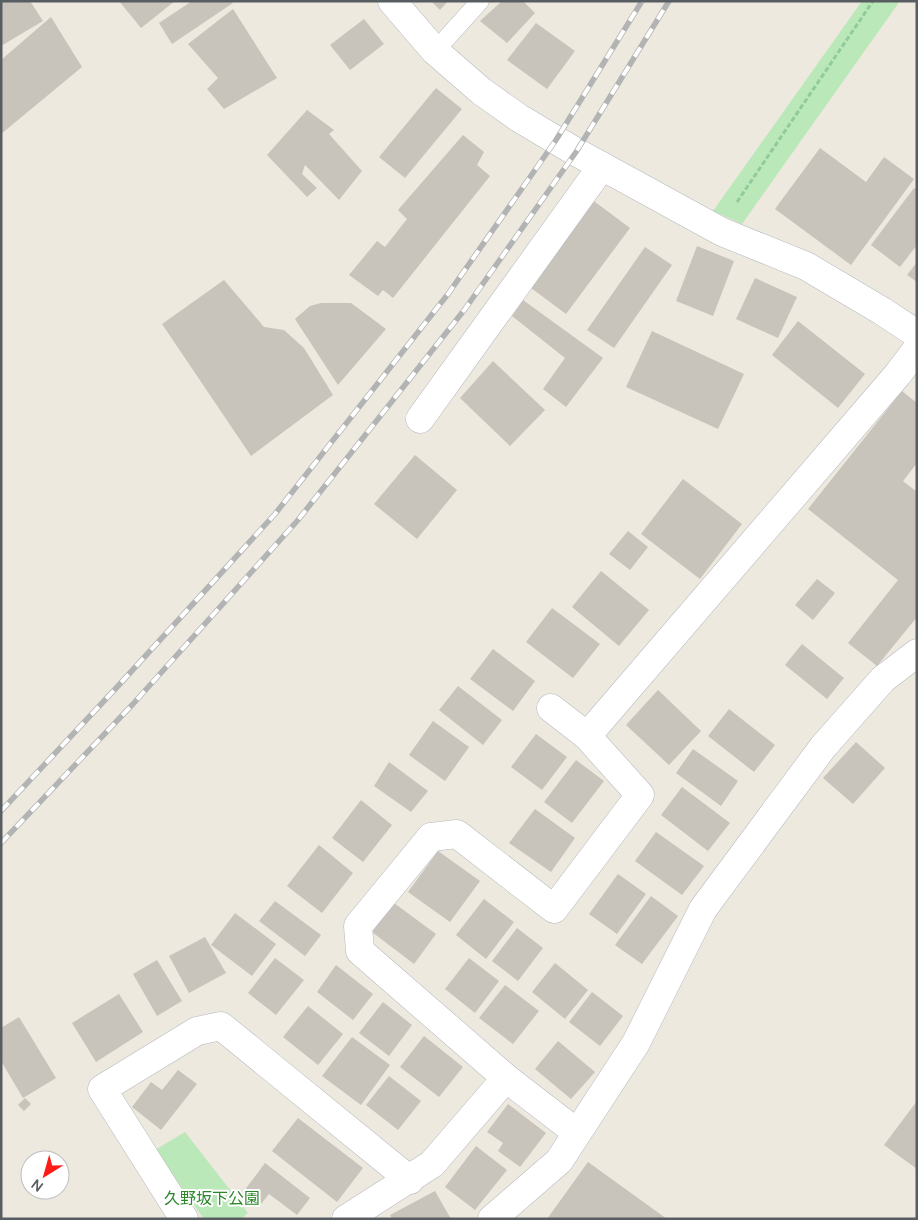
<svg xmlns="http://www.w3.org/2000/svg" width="918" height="1220" viewBox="0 0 918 1220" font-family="Manrope,'Noto Sans JP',sans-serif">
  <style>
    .green { fill: #bae8b8 }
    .building { fill: #c8c4bc }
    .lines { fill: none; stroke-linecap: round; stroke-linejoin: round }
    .service-casing { stroke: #b5b9be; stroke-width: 19 }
    .minor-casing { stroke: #b5b9be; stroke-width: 29 }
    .path { stroke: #91ca9d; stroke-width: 3; stroke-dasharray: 5 2.5; stroke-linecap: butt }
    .service { stroke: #fff; stroke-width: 18 }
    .minor { stroke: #fff; stroke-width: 28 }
    .rail-casing { stroke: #b2b3b3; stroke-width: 5.5 }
    .rail { stroke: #fff; stroke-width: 4; stroke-dasharray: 11; stroke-linecap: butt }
    .labels { text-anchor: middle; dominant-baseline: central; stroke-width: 4; stroke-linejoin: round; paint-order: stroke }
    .park-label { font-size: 16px; fill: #2c872b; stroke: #fff }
  </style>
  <rect width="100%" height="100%" fill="#ede9df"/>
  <!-- green -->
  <g class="green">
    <path d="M862,1H900L742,224L713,211Z"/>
    <path d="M185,1132L248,1213L241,1219H204L155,1150Z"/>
  </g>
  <!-- building -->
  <g class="building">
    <path d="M1,1H30L43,21L1,46Z"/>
    <path d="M119,1H175L141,28Z"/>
    <path d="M192,1H231L233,3L172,44L159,23Z"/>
    <path d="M431,1H448L440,10Z"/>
    <path d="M502,1H523L535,13L507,43L480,21Z"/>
    <path d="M233,9L277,78L224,109L207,89L218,78L188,44Z"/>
    <path d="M51,17L82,67L1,134V60Z"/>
    <path d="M364,19L384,44L350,70L330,45Z"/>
    <path d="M536,23L575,51L547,89L507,60Z"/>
    <path d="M436,88L462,109L405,178L379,157Z"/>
    <path d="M307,110L334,130L329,134L362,171L339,200L305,165L302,174L317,188L307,197L267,155Z"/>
    <path d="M463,135L484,152L477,165L490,176L393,298L383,290L378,296L349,275L377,241L385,247L407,219L398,210Z"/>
    <path d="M820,148L866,182L884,157L914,179L851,265L775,209Z"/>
    <path d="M914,188L917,190V245L900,267L871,245Z"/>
    <path d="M587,196L630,228L566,314L523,282Z"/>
    <path d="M697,246L734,261L713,316L676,301Z"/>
    <path d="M645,247L672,265L614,348L587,330Z"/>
    <path d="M917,262V282L907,275Z"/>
    <path d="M755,278L797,297L778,338L736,319Z"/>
    <path d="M224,280L264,327L284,330L304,348L333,395L251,456L162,324Z"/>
    <path d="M523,300L603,358L566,407L543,389L565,358L512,316Z"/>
    <path d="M321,303H351L386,329L338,385L295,319L310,306Z"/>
    <path d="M798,321L865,374L838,408L772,355Z"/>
    <path d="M652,331L744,374L718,429L626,387Z"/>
    <path d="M493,361L545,410L510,446L460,398Z"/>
    <path d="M902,391L917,403V463L903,481L917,492V617L877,666L848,643L898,580L808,509Z"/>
    <path d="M415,455L457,490L417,539L374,504Z"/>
    <path d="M683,479L742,524L700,579L641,534Z"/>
    <path d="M628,531L648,547L630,570L609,554Z"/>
    <path d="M601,571L649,610L619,646L572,607Z"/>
    <path d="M817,579L835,593L813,620L795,605Z"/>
    <path d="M552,608L600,644L573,678L526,642Z"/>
    <path d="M802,644L844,678L827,699L785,665Z"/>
    <path d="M493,649L535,681L513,711L470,679Z"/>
    <path d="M458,686L502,720L483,745L439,710Z"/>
    <path d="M658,690L701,731L669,765L626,725Z"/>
    <path d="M729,709L775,745L754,772L708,736Z"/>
    <path d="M433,721L469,747L445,781L409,755Z"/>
    <path d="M536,734L567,757L542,790L511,767Z"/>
    <path d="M856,742L885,768L853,804L823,778Z"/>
    <path d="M693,749L738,781L721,806L676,773Z"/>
    <path d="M576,760L604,781L572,823L544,802Z"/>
    <path d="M389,762L428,791L411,812L374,786Z"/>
    <path d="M682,787L730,823L708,851L661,815Z"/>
    <path d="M361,800L392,825L363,862L332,838Z"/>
    <path d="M535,809L575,838L551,872L509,843Z"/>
    <path d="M656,832L704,866L682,895L635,861Z"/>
    <path d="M319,845L353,873L322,913L287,886Z"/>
    <path d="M438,851L480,881L450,922L408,892Z"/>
    <path d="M618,874L646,894L617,934L589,914Z"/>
    <path d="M651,896L678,916L642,964L615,945Z"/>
    <path d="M484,899L514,922L486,959L456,935Z"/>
    <path d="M275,901L321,935L305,956L259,921Z"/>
    <path d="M394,903L436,934L414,964L372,932Z"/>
    <path d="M235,913L276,944L252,976L211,945Z"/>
    <path d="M517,928L543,948L518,981L492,961Z"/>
    <path d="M205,937L226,973L189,993L169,956Z"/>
    <path d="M275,958L304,980L276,1015L248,993Z"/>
    <path d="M469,958L499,981L475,1013L445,989Z"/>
    <path d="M157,960L182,1001L157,1016L133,974Z"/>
    <path d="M555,963L588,990L565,1019L532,992Z"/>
    <path d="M336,965L373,994L353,1020L317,992Z"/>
    <path d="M505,985L539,1011L513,1044L479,1018Z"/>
    <path d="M592,992L623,1016L600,1046L569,1022Z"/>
    <path d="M119,994L143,1032L96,1062L72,1023Z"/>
    <path d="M383,1002L412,1025L389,1056L359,1033Z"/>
    <path d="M308,1006L343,1034L318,1065L283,1037Z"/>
    <path d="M19,1017L56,1078L23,1098L1,1061V1028Z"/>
    <path d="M424,1036L463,1067L439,1097L400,1067Z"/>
    <path d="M352,1037L390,1065L361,1105L322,1076Z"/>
    <path d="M558,1041L595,1072L571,1099L535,1069Z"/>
    <path d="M178,1070L197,1084L161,1130L132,1107L151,1082L162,1090Z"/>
    <path d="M389,1076L421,1101L398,1130L366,1105Z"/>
    <path d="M25,1098L31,1104L24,1111L18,1105Z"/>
    <path d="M917,1101V1169L884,1145Z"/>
    <path d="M508,1104L546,1133L520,1167L498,1151L503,1143L487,1132Z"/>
    <path d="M298,1118L363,1168L337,1202L272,1151Z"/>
    <path d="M476,1146L507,1170L475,1210L445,1187Z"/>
    <path d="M588,1162L667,1219H547Z"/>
    <path d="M265,1163L310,1198L297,1215L269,1194L261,1204L244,1191Z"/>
    <path d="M435,1191L451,1219H392L390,1215Z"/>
  </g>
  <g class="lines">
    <defs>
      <path id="service" d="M435,51L480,1"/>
      <g id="minor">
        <path d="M392,1L435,51L481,91L519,118L576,152L722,232L806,266L882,311L917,334"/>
        <path d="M420,419L602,166"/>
        <path d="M587,736L898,374L917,349"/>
        <path d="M506,1078L576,1132"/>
        <path d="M184,1219L102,1089L197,1031L221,1026L410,1180"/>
        <path d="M346,1219L432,1164L506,1078L360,951L358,926L431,837L457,834L554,909L640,795L587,736L551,708"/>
        <path d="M492,1219L559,1161L636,1043L703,909L823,747L883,679L917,653"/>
      </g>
    </defs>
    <!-- service casing -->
    <use href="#service" class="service-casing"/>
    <!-- minor casing -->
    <use href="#minor" class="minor-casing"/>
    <!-- path -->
    <path class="path" d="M737,202L873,1"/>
    <!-- service -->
    <use href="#service" class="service"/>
    <!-- minor -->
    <use href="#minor" class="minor"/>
    <defs>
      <g id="rail">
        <path d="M1,811L118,686L275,514L448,294L556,140L642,1"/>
        <path d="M1,843L133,704L298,520L465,309L576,152L669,1"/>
      </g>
    </defs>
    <!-- rail casing -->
    <use href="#rail" class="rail-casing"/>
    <!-- rail -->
    <use href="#rail" class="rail"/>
  </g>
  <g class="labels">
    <!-- park labels -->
    <g class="park-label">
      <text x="212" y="1198">久野坂下公園</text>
    </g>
  </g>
  <!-- border -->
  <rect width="918" height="1220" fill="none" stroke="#585d62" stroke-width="5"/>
  <!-- north arrow -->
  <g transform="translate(45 1175) rotate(217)"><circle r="24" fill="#ffffff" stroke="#bcbec0"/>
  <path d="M0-4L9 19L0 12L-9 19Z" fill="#fc1d17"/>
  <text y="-8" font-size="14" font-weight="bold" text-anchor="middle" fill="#585d62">N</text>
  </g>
</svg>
